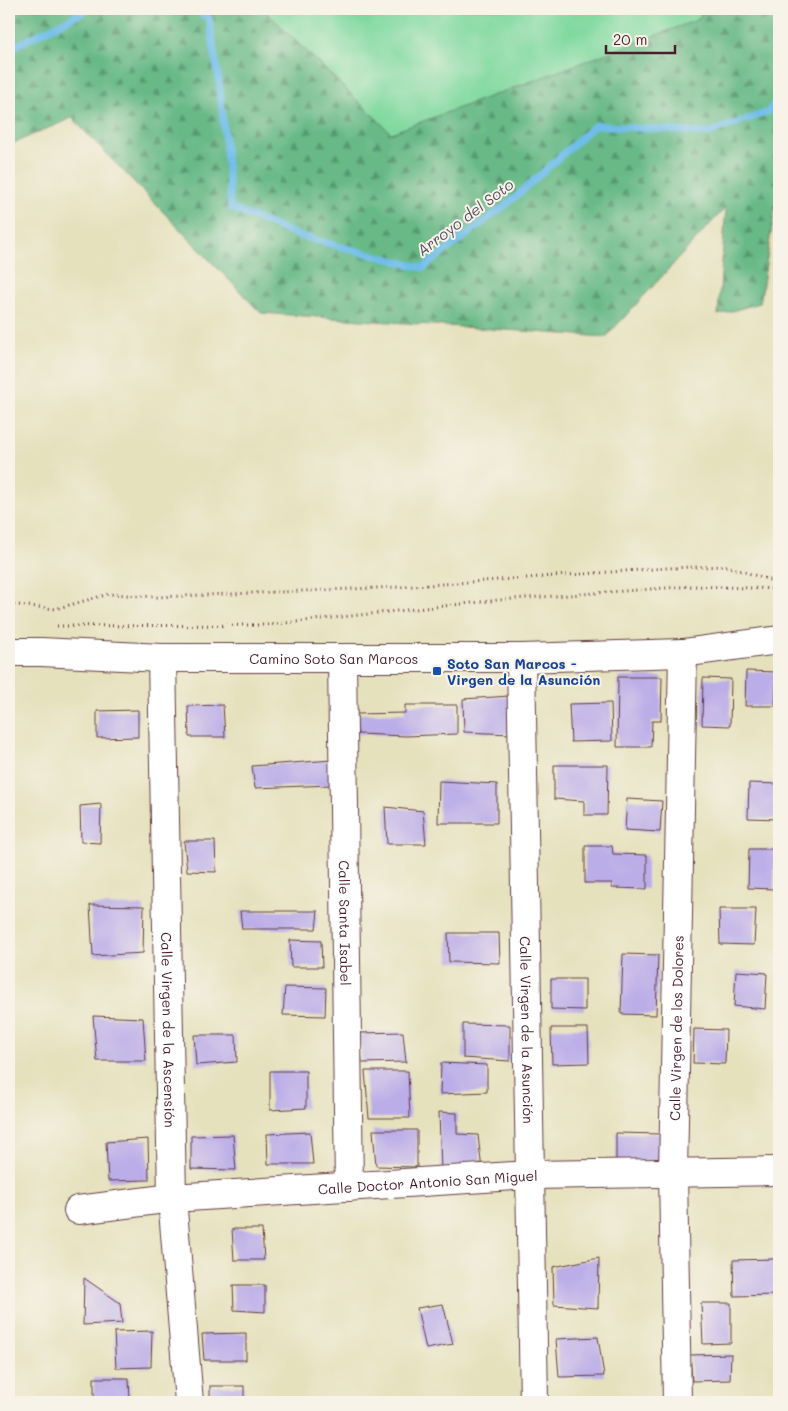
<svg xmlns="http://www.w3.org/2000/svg" width="788" height="1411" viewBox="0 0 788 1411" font-family="Mali,sans-serif">
  <style>
    .green { fill: #7fd99f; stroke: #647c65 }
    .forest { fill: url(#forest-firs); stroke: #586c58 }
    .lines { fill: none; stroke-linecap: round; stroke-linejoin: round }
    .stream { stroke: #70bdea; stroke-width: 7 }
    .building { fill: #bbade8 }
    .minor-casing { stroke: #613c41; stroke-width: 30 }
    .path { stroke: #613c41; stroke-width: 3; stroke-dasharray: 1 4; stroke-linecap: butt }
    .minor { stroke: #fff; stroke-width: 28 }
    .transit-dot { fill: #1a4fb4; stroke: #f7f3e8; stroke-width: 2 }
    .labels { text-anchor: middle; dominant-baseline: central; stroke-width: 4; stroke-linejoin: round; paint-order: stroke }
    .street-label { font-size: 14px; fill: #4a1f2b; stroke: #f7f3e8 }
    .transit-label { font-size: 14px; font-weight: bold; fill: #164399; stroke: #f7f3e8; text-anchor: start }
    .water-label { font-size: 15px; font-style: italic; fill: #554e64; stroke: #f7f3e8 }
  </style>
  <defs>
    <pattern id="forest-firs" width="22" height="20" patternUnits="userSpaceOnUse" patternTransform="scale(1.25)"><rect width="22" height="20" fill="#67b986"/><path d="M5 1l3.5 6h-7zM16 11l3.5 6h-7z" fill="#57966e"/></pattern>
  </defs>
  <rect width="100%" height="100%" fill="#f7f3e8"/>
  <filter id="ink" filterUnits="userSpaceOnUse"><feTurbulence type="fractalNoise" baseFrequency=".02" numOctaves="2"/><feDisplacementMap in="SourceGraphic" scale="10" xChannelSelector="R" yChannelSelector="G"/><feConvolveMatrix kernelMatrix="1 2 1 2 8 2 1 2 1" color-interpolation-filters="sRGB"/></filter>
  <filter id="wash" filterUnits="userSpaceOnUse"><feTurbulence type="fractalNoise" baseFrequency=".0096" numOctaves="4" result="noise"/><feDisplacementMap in="SourceGraphic" scale="20" xChannelSelector="R" yChannelSelector="G"/><feGaussianBlur stdDeviation="1.12" result="paint"/><feColorMatrix in="noise" values="0 0 0 0 0 0 0 0 0 0 0 0 0 0 0 0 0 1.4 0 .05"/><feComposite in="paint" operator="in"/></filter>
  <g filter="url(#wash)">
    <rect width="100%" height="100%" fill="#e6e1bd"/>
    <!-- green -->
    <path class="green" d="M263,9H705L698,20L391,134Z"/>
    <!-- forest -->
    <path class="forest" d="M9,9H263L391,133L697,20L705,9H779V182L760,303L718,315L726,207L606,337L261,313L72,118L9,145Z"/>
    <g class="lines">
      <!-- stream -->
      <g class="stream">
        <path d="M193,9L209,18L220,88L231,208L300,236L423,268L510,202L595,125L708,133L768,112L779,96"/>
        <path d="M9,49L89,9"/>
      </g>
    </g>
    <g id="blocks">
      <!-- building -->
      <g class="building">
        <path d="M746,671L777,672L775,706H745Z"/>
        <path d="M618,677H662L661,721H652L651,747H617Z"/>
        <path d="M703,678L731,679L730,726L702,725Z"/>
        <path d="M510,696L511,734L464,732L463,699Z"/>
        <path d="M611,703L612,741L571,742L569,704Z"/>
        <path d="M223,705L225,737H189L188,706Z"/>
        <path d="M405,705H457V734L406,736L358,734L356,714L405,713Z"/>
        <path d="M138,710V737L97,738V711Z"/>
        <path d="M332,760L331,785L255,788L252,766Z"/>
        <path d="M554,765H608L607,815H584V801L554,799Z"/>
        <path d="M439,781L497,784V823H438Z"/>
        <path d="M749,783L779,784L778,819L748,818Z"/>
        <path d="M627,799L662,801L660,832L625,830Z"/>
        <path d="M101,804L100,843L81,842L80,806Z"/>
        <path d="M385,807L423,811L426,844H387Z"/>
        <path d="M184,841H215L216,872L187,871Z"/>
        <path d="M585,846H612L613,854L647,855V889L612,888V883H585Z"/>
        <path d="M749,849H775L774,889L748,888Z"/>
        <path d="M90,905L144,906L143,953L93,956Z"/>
        <path d="M719,909H756L754,945L720,944Z"/>
        <path d="M240,911H318L316,929H242Z"/>
        <path d="M448,933H499L500,963L449,962Z"/>
        <path d="M290,940L321,941L322,967H291Z"/>
        <path d="M623,954L658,955L656,1015L621,1014Z"/>
        <path d="M736,971L767,973L765,1009L734,1006Z"/>
        <path d="M551,979H585V1010L551,1009Z"/>
        <path d="M285,987L326,988L325,1016L283,1015Z"/>
        <path d="M93,1016L143,1018L146,1061H97Z"/>
        <path d="M463,1024L510,1025V1061L463,1058Z"/>
        <path d="M551,1028H588L589,1063L552,1064Z"/>
        <path d="M694,1029L726,1030L725,1064L693,1063Z"/>
        <path d="M403,1032L406,1062L362,1063L360,1033Z"/>
        <path d="M194,1035H236L237,1062L196,1065Z"/>
        <path d="M441,1063L487,1065V1092L440,1094Z"/>
        <path d="M270,1071H306V1108L270,1110Z"/>
        <path d="M365,1071H408L410,1118H369Z"/>
        <path d="M439,1112L457,1113V1134L478,1135L482,1170L441,1172Z"/>
        <path d="M373,1130H417V1167L376,1166Z"/>
        <path d="M310,1132L313,1164H268L267,1134Z"/>
        <path d="M616,1133L662,1134L660,1162L616,1160Z"/>
        <path d="M233,1135L236,1170L191,1169V1136Z"/>
        <path d="M148,1139L149,1180L108,1181L106,1142Z"/>
        <path d="M232,1229H262L264,1260H234Z"/>
        <path d="M599,1258L598,1308L554,1305L553,1267Z"/>
        <path d="M775,1259L776,1295L734,1296L733,1260Z"/>
        <path d="M84,1278L120,1303L122,1323L83,1325Z"/>
        <path d="M233,1285H265V1312L234,1310Z"/>
        <path d="M701,1303H731V1343L703,1344Z"/>
        <path d="M443,1304L453,1344L426,1349L417,1308Z"/>
        <path d="M152,1331L151,1367L116,1368L114,1332Z"/>
        <path d="M246,1333V1360H204L202,1334Z"/>
        <path d="M598,1337L604,1376L559,1377L556,1339Z"/>
        <path d="M731,1354L730,1380L692,1381L690,1355Z"/>
        <path d="M94,1378H129L130,1402H94Z"/>
        <rect x="210" y="1386" width="34" height="16"/>
      </g>
    </g>
  </g>
  <g filter="url(#ink)">
    <use href="#blocks" fill-opacity="0" stroke="#613c41" stroke-width="1"/>
    <g class="lines">
      <defs>
        <g id="minor">
          <path id="s1" d="M9,652H41L162,658H521L683,653L779,640"/>
          <path id="s2" d="M162,658L172,1198L189,1402"/>
          <path id="s3" d="M342,658L349,1187"/>
          <path id="s4" d="M521,658L534,1402"/>
          <path id="s5" d="M78,1210L172,1198L530,1175L779,1171"/>
          <path id="s6" d="M677,1402L673,1173L683,653"/>
        </g>
      </defs>
      <!-- minor casing -->
      <use href="#minor" class="minor-casing"/>
      <!-- path -->
      <g class="path">
        <path d="M9,604L55,609L109,594L157,597L400,587L667,568L726,566L779,583"/>
        <path d="M57,626L267,625L499,600L693,586L779,589"/>
      </g>
      <!-- minor -->
      <use href="#minor" class="minor"/>
    </g>
  </g>
  <!-- markers -->
  <rect class="transit-dot" x="432" y="666" width="10" height="10" rx="2.5"/>
  <g class="labels">
    <!-- street labels -->
    <g class="street-label">
      <text stroke="none"><textPath href="#s1" startOffset="325">Camino Soto San Marcos</textPath></text>
      <text stroke="none"><textPath href="#s3" startOffset="265">Calle Santa Isabel</textPath></text>
      <text stroke="none"><textPath href="#s6" startOffset="374">Calle Virgen de los Dolores</textPath></text>
      <text stroke="none"><textPath href="#s4" startOffset="372">Calle Virgen de la Asunción</textPath></text>
      <text stroke="none"><textPath href="#s2" startOffset="372">Calle Virgen de la Ascensión</textPath></text>
      <text stroke="none"><textPath href="#s5" startOffset="351">Calle Doctor Antonio San Miguel</textPath></text>
    </g>
    <!-- transit labels -->
    <g class="transit-label">
      <text x="447" y="663">Soto San Marcos -<tspan x="447" dy="16">Virgen de la Asunción</tspan></text>
    </g>
    <!-- water labels -->
    <g class="water-label">
      <text transform="translate(465 217) rotate(-37)">Arroyo del Soto</text>
    </g>
  </g>
  <!-- margin -->
  <rect width="788" height="1411" fill="none" stroke="#f7f3e8" stroke-width="30"/>
  <!-- scale -->
  <path d="M606 45v8h69v-8" fill="none" stroke="#4a1f2b" stroke-width="2.5"/>
  <text x="613" y="45" font-size="15" fill="#4a1f2b" stroke="#f7f3e8" stroke-width="4" paint-order="stroke">20 m</text>
</svg>
